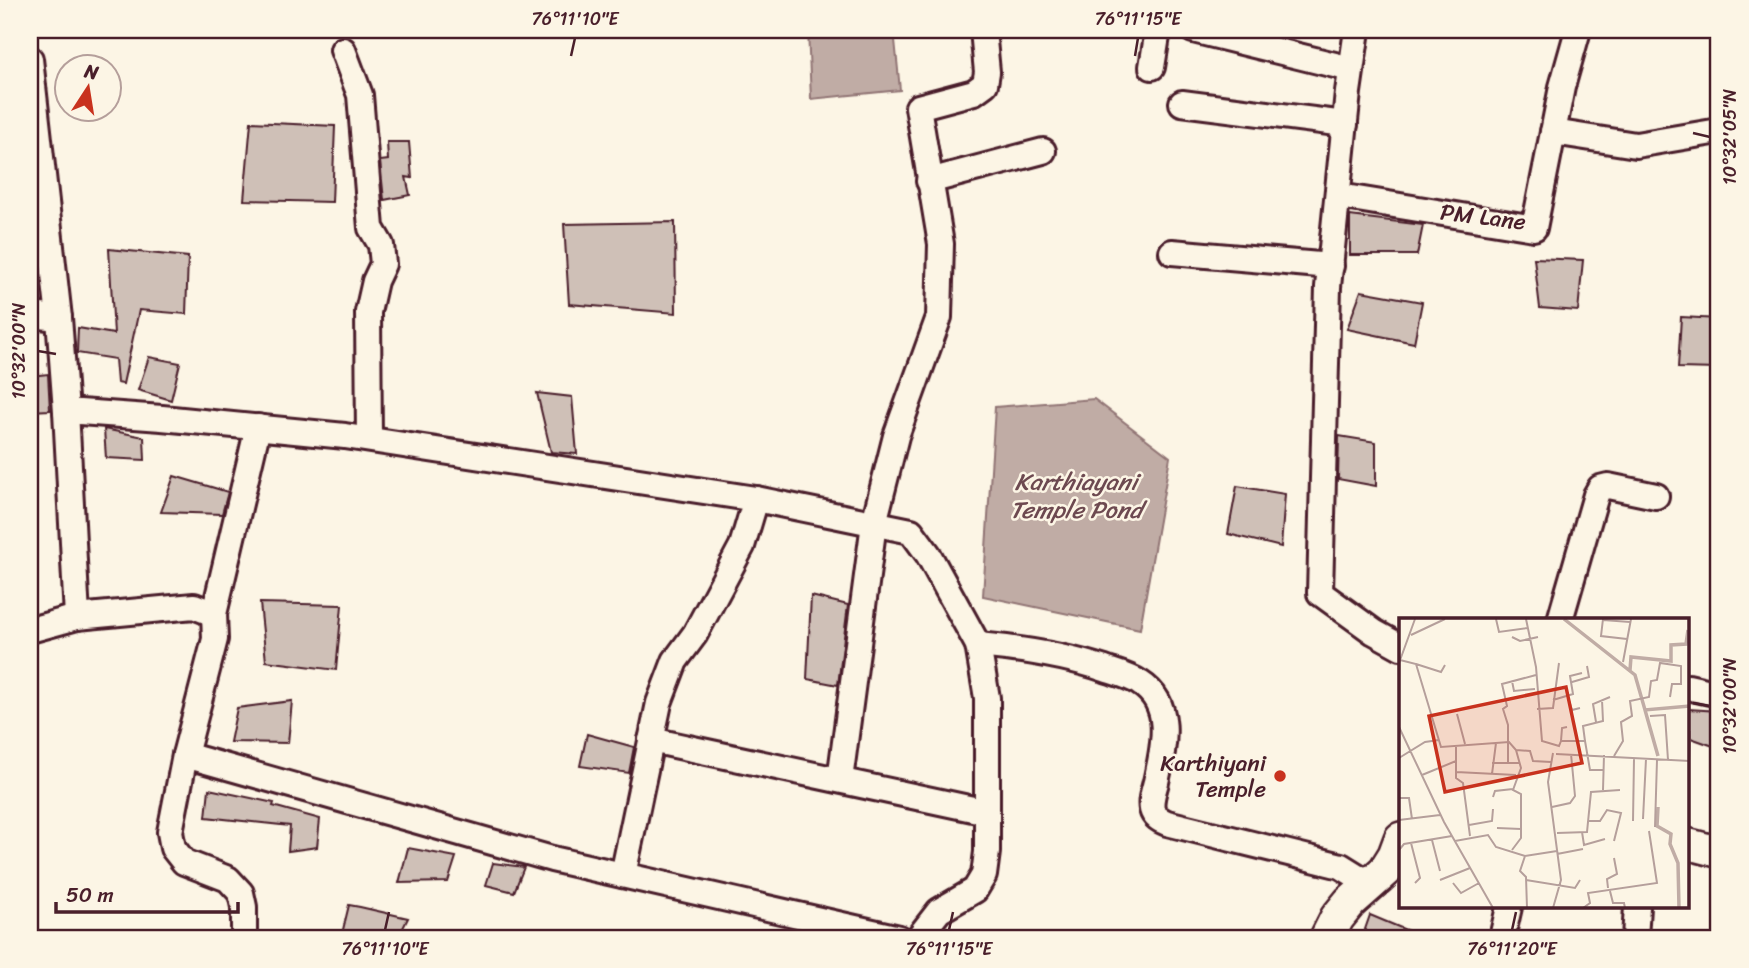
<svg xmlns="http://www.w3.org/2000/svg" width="1749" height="968" viewBox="0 0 1749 968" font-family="Sriracha,sans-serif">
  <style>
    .water { fill: #c0aca5; stroke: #917474; stroke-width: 2 }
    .building { fill: #cfc0b7; stroke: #4a1f2b; stroke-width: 2 }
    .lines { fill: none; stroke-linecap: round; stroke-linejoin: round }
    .minor-casing { stroke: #4a1f2b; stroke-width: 30 }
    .tertiary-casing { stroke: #4a1f2b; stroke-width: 35 }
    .secondary-casing { stroke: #4a1f2b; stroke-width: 38 }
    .minor { stroke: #fcf5e5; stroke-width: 24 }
    .tertiary { stroke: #fcf5e5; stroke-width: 30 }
    .secondary { stroke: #fcf5e5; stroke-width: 33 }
    .ticks { fill: none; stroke: #4a1f2b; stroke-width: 2.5 }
    .poi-dot { fill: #c8321e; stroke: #fcf5e5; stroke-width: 2.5 }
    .labels { text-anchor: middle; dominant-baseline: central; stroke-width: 5; stroke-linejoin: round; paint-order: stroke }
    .street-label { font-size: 23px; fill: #4a1f2b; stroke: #fcf5e5 }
    .poi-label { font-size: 23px; fill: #4a1f2b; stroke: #fcf5e5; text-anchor: end }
    .water-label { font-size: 24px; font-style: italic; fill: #6d4950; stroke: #fcf5e5 }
    .inset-river { fill: none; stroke: #c0aca5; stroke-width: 3.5 }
    .inset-road { fill: none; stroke: #b59f9b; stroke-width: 2 }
    .view { fill: #c8321e; fill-opacity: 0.15; stroke: #c8321e; stroke-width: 3.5 }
    .inset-edge { fill: none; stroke: #4a1f2b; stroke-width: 3.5 }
    .neatline { fill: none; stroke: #4a1f2b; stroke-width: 2.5 }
    .ticks-label { font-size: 18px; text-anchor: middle; fill: #4a1f2b }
  </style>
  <rect width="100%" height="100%" fill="#fcf5e5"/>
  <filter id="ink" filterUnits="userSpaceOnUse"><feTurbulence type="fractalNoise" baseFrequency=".0143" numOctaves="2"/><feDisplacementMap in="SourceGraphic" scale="14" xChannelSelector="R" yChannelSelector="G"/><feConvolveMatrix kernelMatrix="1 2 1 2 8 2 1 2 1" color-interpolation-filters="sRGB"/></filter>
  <g filter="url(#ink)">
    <!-- water -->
    <g class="water">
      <path d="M808,30H894L900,90L811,99Z"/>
      <path d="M1094,399L1170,457L1140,629L983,596L995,407Z"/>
    </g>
    <!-- building -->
    <g class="building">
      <path d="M251,122L335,126L332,202L244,200Z"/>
      <path d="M387,142H409L412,178L406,177L410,195L384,200L380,161L388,160Z"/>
      <path d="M1350,216L1423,225L1417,255H1350Z"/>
      <path d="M675,222L676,313L569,304L564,224Z"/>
      <path d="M109,249L188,257L186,314L139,310L123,384L117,383L115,359L77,353L78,328L114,334Z"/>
      <path d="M1534,258L1583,260L1578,311L1540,308Z"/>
      <path d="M1361,291L1422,302L1414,343L1347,329Z"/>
      <path d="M1681,317L1719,319V369L1678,368Z"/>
      <path d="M149,357L180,363L171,400L138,390Z"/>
      <path d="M48,374L50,410L30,411V376Z"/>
      <path d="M537,393L572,397L577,454L551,452Z"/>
      <path d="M104,429L144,437L145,460L106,458Z"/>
      <path d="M1339,436L1376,442V486L1338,479Z"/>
      <path d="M174,476L228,492L222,514L161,512Z"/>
      <path d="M1237,486L1285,494L1281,547L1228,534Z"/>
      <path d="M811,596L848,605L838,685L807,679Z"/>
      <path d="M260,603L342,605L336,670L266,661Z"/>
      <path d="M292,701L288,743L230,742L237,708Z"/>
      <path d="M1688,709L1719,711V748L1688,737Z"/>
      <path d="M587,734L634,747L629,773L580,766Z"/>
      <path d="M209,789L274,803L273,806L320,819L317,847L288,851L290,826L206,817Z"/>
      <path d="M408,848L456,857L448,882L399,883Z"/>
      <path d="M493,863L524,867L514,892L486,885Z"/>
      <path d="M349,905L360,907L408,918L398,938H341Z"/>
      <path d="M1370,915L1425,938H1362Z"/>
    </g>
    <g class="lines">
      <defs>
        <g id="minor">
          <path d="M1193,30L1351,69"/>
          <path d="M1357,30L1348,92L1328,287L1320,593L1374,632L1401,647"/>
          <path d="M343,50L360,95L371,228L381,245L383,264L375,281L368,312L369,439"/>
          <path d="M30,59L59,318L66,411L162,418L345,436L756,499L911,531L928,554L978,645L987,698V852L984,875L975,890L939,911L918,938"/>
          <path d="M1152,67L1158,30"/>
          <path d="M1182,103L1345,124"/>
          <path d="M1553,132L1636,145L1719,131"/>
          <path d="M929,181L1043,151"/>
          <path d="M1339,196L1534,228L1562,87L1578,30"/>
          <path d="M1172,252L1331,266"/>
          <path d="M30,315L59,318"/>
          <path d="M66,411L77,617"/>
          <path d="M1560,620L1596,495L1600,488L1608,486L1656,496"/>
          <path d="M30,630L77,617L194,606L214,614"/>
          <path d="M978,645C1022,649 1063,655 1105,669C1116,673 1130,676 1140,683C1175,705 1163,749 1156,782C1154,790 1150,800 1152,809C1154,817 1160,820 1167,823L1341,866L1370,884"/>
          <path d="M1688,687L1719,694"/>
          <path d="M651,740L987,812"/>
          <path d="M185,755L552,859L899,938"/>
          <path d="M840,780L874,523L896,436L939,317L941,244L918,107L974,92L985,84L987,72L983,30"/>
          <path d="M623,875L659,703L675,661L695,634L742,546L756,499"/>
          <path d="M244,938V907L241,893L228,879L184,862L173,848L170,832L185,755L215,639L214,614L258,427"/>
          <path d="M1502,938L1509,907"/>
          <path d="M1635,938L1637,907"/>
        </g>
        <path id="tertiary" d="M1688,844L1719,852"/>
        <path id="secondary" d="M1327,938L1337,918L1350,902L1385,871L1395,855L1401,839"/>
      </defs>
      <!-- minor casing -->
      <use href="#minor" class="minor-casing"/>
      <!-- tertiary casing -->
      <use href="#tertiary" class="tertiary-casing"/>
      <!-- secondary casing -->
      <use href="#secondary" class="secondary-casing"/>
      <!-- minor -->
      <use href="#minor" class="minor"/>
      <!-- tertiary -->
      <use href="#tertiary" class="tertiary"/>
      <!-- secondary -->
      <use href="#secondary" class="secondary"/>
    </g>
  </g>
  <!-- ticks -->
  <path class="ticks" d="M571,56L575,38M1135,56L1138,38M1693,133L1710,137M38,351L56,354M1693,703L1710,706M385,930L389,912M949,930L953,912M1512,930L1516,912"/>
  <!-- markers -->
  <circle class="poi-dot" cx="1280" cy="776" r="7"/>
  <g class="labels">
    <!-- street labels -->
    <g class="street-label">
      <text transform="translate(1483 217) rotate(7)">PM Lane</text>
    </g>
    <!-- poi labels -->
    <g class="poi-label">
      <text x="1266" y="763">Karthiyani<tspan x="1266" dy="26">Temple</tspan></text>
    </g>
    <!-- water labels -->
    <g class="water-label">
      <text x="1076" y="482">Karthiayani<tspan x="1076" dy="28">Temple Pond</tspan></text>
    </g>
  </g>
  <!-- overview -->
  <g transform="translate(1399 618)">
    <rect width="290" height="290" fill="#fcf5e5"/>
    <path class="inset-river" d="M165,1L236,57L246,92L291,88M231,52L232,39L272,43V27L287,26L289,12M246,92L259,138M259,189L258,208L272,216L271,226L279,245L280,290"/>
    <path class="inset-road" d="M97,1L100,14L128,10M127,1L137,49L143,123L160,128L162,123M204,1L202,18L228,21M204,2L231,4M12,17L46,1M113,19L121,23L139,19M1,42L17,46L42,129L110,124L117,132L122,150L114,172L122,176V220L113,232M224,44L232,1M0,45L16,1M17,46L42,54L46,47M113,63L115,73L136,71M173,64L190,59L188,48M169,79L173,92L181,90M154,82L174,76L171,58L183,55M138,91L154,90L160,45M58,96L66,126M251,98L266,97L269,142M197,104L194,86L211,79M0,109L45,204L94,290M168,109L163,110L162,123H186L184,108L204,103L203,82M186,123L191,152H205M57,127V160L64,165L71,218M117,132L131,133L134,143L152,144M157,136L291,143M215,138L224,123L222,104L233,98L231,83L250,79L252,63L258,62L261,45L282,48V66H273L271,79M0,140L26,124L40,122M290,143L291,113M93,145H120M109,145V107L104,91L108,88L103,66L137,57M57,154L117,157M93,156L97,125M23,157L57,143M204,172L205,137M94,179L96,173L114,171M0,180H10L13,201M153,189L171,185L176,178L172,136M244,201L247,141M0,202L41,197M189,203H201L208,192L222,195L215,223M234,203L235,141M70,207L93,203L94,191M256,209L258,142M98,210L122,211M183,214L185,227L206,221M158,215L188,214L192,174L221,172M33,222L41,253M56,223L89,217L97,229L126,238L158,233M12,225L21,260L16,265M0,232L5,226L53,218M158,236L184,231M126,238L121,253L127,259L128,290M41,262L71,250M127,262L176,270L181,262M54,265L62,275L80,265M209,270L208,261L218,256L215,240M211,273L214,285H225L226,290M154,290L162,262L149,164L154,135M184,290L191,285L189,275L258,265L250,213"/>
    <path class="view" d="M167,69L183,145L46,174L30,98Z"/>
    <rect width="290" height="290" class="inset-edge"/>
  </g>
  <!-- margin -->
  <rect width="1749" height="968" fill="none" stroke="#fcf5e5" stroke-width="77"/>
  <!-- north arrow -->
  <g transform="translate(88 88) rotate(12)"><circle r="33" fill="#fcf5e5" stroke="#b59f9b" stroke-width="2"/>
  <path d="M0-5L12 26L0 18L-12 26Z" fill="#c8321e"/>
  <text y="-10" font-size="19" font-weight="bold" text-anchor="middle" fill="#4a1f2b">N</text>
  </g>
  <!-- scale -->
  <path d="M56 902v10h182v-10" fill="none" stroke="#4a1f2b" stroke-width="3.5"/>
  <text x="66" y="902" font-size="21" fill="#4a1f2b" stroke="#fcf5e5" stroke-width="5" paint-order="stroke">50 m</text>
  <rect x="38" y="38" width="1672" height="892" class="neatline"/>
  <g class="ticks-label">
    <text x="575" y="25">76°11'10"E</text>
    <text x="1138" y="25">76°11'15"E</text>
    <text transform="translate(1730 137) rotate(-90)" y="6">10°32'05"N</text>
    <text transform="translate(19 351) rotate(-90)" y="6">10°32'00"N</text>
    <text transform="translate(1730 706) rotate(-90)" y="6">10°32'00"N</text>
    <text x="385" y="955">76°11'10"E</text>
    <text x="949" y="955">76°11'15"E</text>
    <text x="1512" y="955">76°11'20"E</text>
  </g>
</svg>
